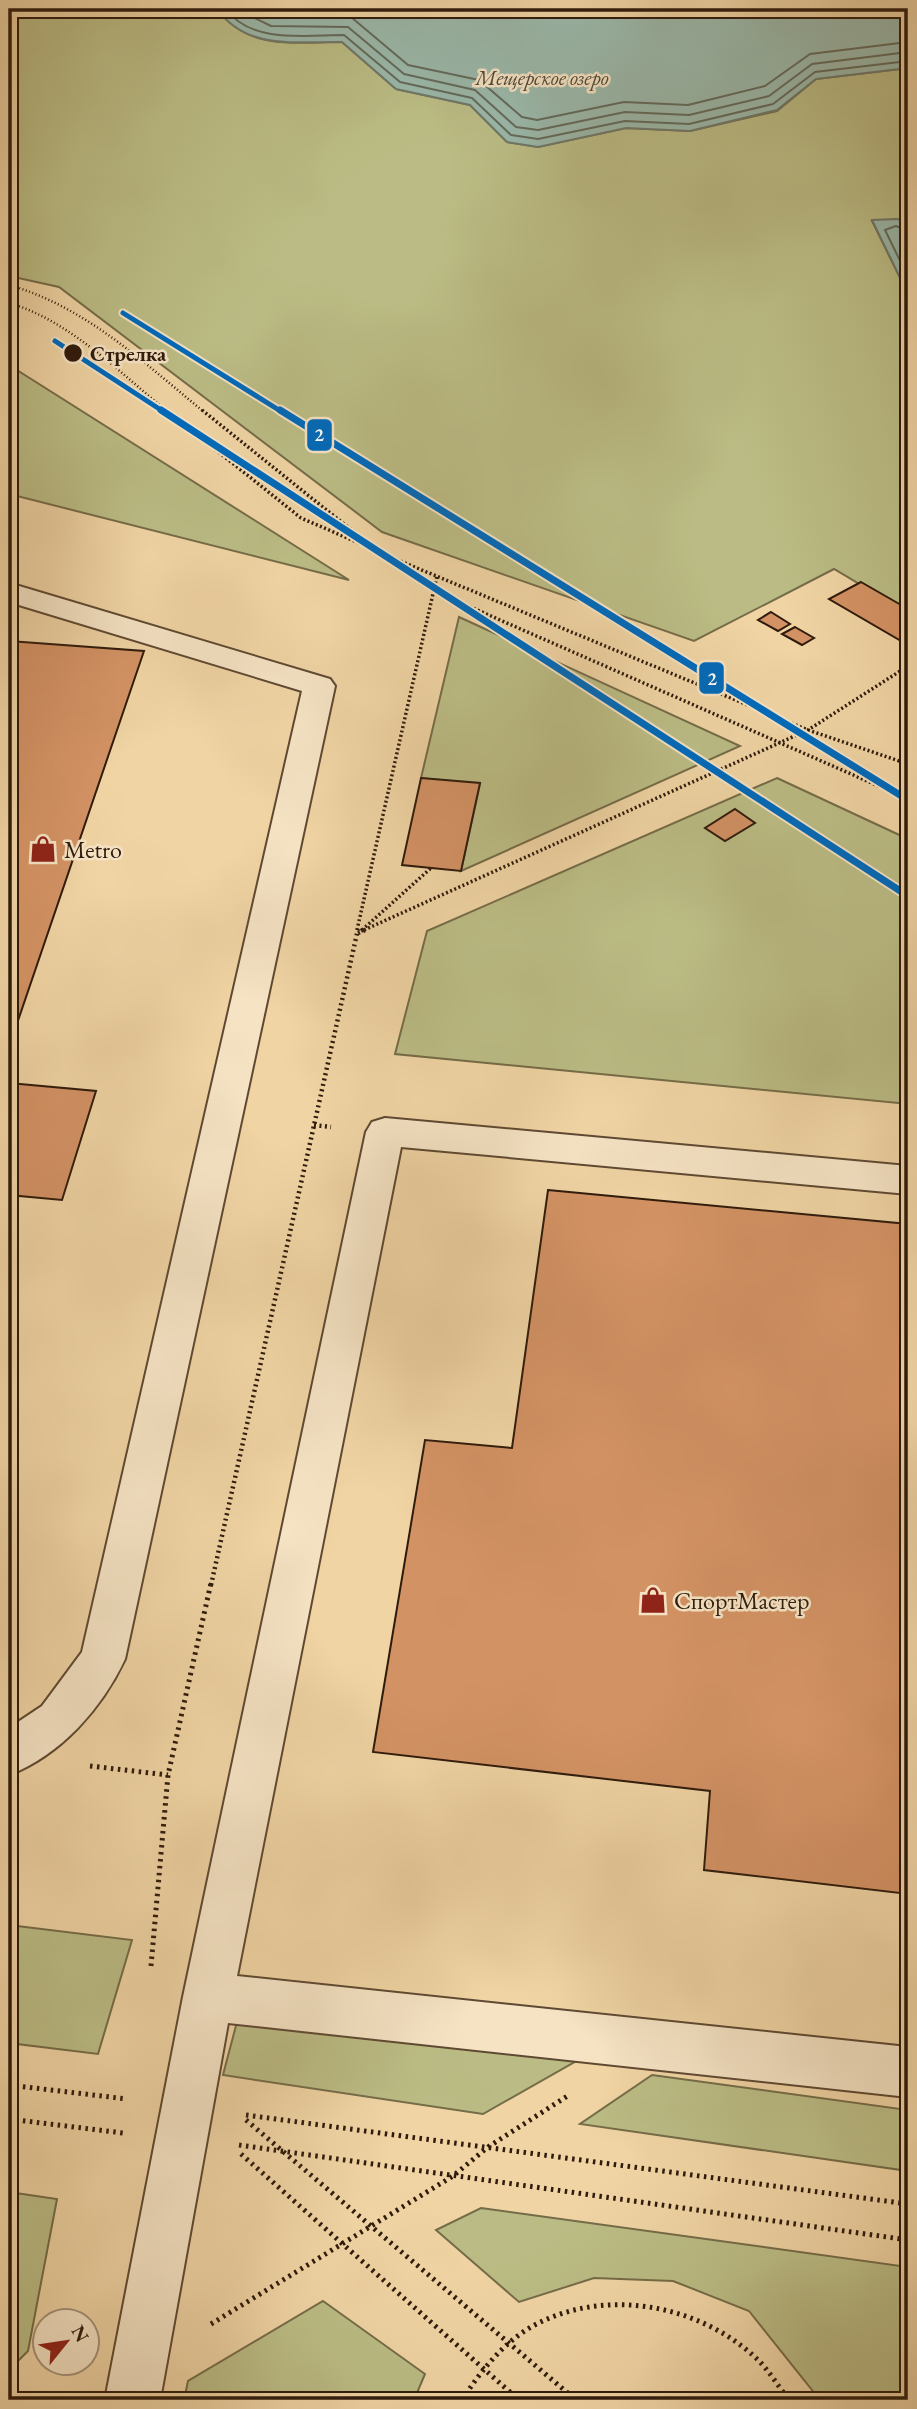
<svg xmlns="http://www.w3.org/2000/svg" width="917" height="2409" viewBox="0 0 917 2409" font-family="'EB Garamond',serif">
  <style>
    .green { fill: #bbbc85; stroke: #756c48; stroke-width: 2 }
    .water { fill: #9ab8aa; stroke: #6f796b; stroke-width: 2 }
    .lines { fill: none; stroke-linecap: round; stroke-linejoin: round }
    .shore { stroke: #646a5b; stroke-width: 2 }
    .building { fill: #d39264; stroke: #2f1b0c; stroke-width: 2 }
    .service-casing { stroke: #5f4932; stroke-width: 4 }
    .path-far3 { stroke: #2f1b0c; stroke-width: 2.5; stroke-dasharray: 1 2.5; stroke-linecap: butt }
    .path-far2 { stroke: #2f1b0c; stroke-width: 3.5; stroke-dasharray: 2 2.5; stroke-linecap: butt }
    .path-far1 { stroke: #2f1b0c; stroke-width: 4.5; stroke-dasharray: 2 3.5; stroke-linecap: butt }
    .path { stroke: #2f1b0c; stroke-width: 5; stroke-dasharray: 2.5 4.5; stroke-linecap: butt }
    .service { fill: #f5e3c4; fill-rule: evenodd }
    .metro-1-far1-casing { stroke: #f5e3c4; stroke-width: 9 }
    .metro-1-casing { stroke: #f5e3c4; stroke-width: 11 }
    .metro-1-far1 { stroke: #006abc; stroke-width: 5 }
    .metro-1 { stroke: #006abc; stroke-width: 7 }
    .stop-dot { fill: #2f1b0c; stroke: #f5e3c4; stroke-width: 2.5 }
    .labels { text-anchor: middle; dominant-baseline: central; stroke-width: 5; stroke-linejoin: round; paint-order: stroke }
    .far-water-label { font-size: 21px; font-style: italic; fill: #4f4a3b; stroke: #f5e3c4 }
    .far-stop-label { font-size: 21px; font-weight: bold; fill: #2f1b0c; stroke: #f5e3c4; text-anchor: start }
    .poi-label { font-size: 24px; fill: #2f1b0c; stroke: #f5e3c4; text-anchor: start }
    .line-badge { stroke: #f5e3c4; stroke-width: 2.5 }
    .badge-label { font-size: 19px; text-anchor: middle; font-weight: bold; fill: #fff }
  </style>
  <rect width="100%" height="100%" fill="#f0d4a4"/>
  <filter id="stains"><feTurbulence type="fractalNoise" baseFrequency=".00286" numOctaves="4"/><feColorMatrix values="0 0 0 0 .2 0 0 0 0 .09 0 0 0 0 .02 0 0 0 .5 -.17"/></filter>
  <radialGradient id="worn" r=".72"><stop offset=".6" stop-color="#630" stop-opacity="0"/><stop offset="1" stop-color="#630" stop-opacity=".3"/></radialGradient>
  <!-- green -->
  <g class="green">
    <path d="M9,9H217C248,51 295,42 342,42L396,89L470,105L507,142L538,147L626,128L690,131L777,111L816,79L908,68V226L899,219L872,221L908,294V613L834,569L694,641L382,532L59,287L9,276Z"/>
    <path d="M9,365L349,580L9,494Z"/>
    <path d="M459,617L740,746L461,871L480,784L421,778Z"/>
    <path d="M777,778L908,839V1104L395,1054L427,931Z"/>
    <path d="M9,1925L132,1940L98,2054L9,2043Z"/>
    <path d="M238,2018L578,2060L483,2114L223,2075Z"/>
    <path d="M652,2075L908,2110V2171L580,2124Z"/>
    <path d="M9,2192L57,2199L28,2351L9,2370Z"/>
    <path d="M481,2208L908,2267V2400H820L749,2311L673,2281L594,2278L519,2302L436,2230Z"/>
    <path d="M323,2301L425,2374L414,2400H184L188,2381Z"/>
  </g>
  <!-- water -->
  <g class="water">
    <path d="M217,9H908V68L816,79L777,110L690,131L626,128L538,147L507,142L470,105L396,89L342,42C295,41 248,51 217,9Z"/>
    <path d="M899,219L908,226V294L872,220Z"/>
  </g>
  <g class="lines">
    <!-- shore -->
    <g class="shore">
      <path d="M226,9C251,44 306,35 344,35L400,82L472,98L511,135L538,139L625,121L689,124L773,104L815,72L908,61"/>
      <path d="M236,9L271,26L348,27L404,74L475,90L516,127L538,130L625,112L689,115L769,96L812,64L908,52"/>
      <path d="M257,9L274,15L351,17L408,65L479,80L522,117L537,120L624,102L688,105L765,86L810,54L908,42"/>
      <path d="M908,231L896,226L885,230L908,277"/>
    </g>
  </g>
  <!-- building -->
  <g class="building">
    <path d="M861,582L908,609V645L829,599Z"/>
    <path d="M771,612L790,624L778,631L758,620Z"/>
    <path d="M795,627L814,638L802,645L782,634Z"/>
    <path d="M9,641L144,651L9,1047Z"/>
    <path d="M421,778L480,783L461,871L402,865Z"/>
    <path d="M735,809L755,823L725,841L705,828Z"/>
    <path d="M9,1083L96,1091L62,1200L9,1195Z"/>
    <path d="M548,1190L908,1224V1894L704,1870L710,1791L373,1752L425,1440L512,1448Z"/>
  </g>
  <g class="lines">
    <defs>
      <g id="service">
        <path d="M9,583L330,679L335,686L125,1659C102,1708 61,1755 9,1775V1728L42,1706L82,1652L302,691L9,602Z"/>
        <path d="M385,1118L908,1166V1194L401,1147L237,1976L908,2047V2097L228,2023L160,2400H105L183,1997L366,1132L372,1122Z"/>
      </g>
    </defs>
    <!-- service casing -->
    <use href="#service" class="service-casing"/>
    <!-- path-far3 -->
    <g class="path-far3">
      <path d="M9,285C86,307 143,362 204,412"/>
      <path d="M9,303C69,320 120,373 168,412"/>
    </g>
    <!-- path-far2 -->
    <g class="path-far2">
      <path d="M166,410L301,518L373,549"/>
      <path d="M202,410L344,524L434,591L908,799"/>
      <path d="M388,556L808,730L908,764"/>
      <path d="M357,930L437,576"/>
      <path d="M362,930L431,868"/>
      <path d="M364,930L808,730L908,666"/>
    </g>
    <!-- path-far1 -->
    <g class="path-far1">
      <path d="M361,931L364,929"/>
      <path d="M358,933L368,929"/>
      <path d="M314,1125L331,1127"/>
      <path d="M211,1585L358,929"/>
    </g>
    <!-- path -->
    <g class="path">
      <path d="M90,1766L168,1775"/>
      <path d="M151,1966L168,1775L211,1583"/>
      <path d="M9,2085L127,2099"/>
      <path d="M246,2115L908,2204"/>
      <path d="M9,2119L123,2133"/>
      <path d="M246,2120L576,2400"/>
      <path d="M239,2145L908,2240"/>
      <path d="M241,2154L519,2400"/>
      <path d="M211,2324L453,2176L488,2147L569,2095"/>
      <path d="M462,2400C480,2372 502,2344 531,2327C602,2287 697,2303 756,2358C768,2369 778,2386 789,2400"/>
    </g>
    <!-- service -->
    <use href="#service" class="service"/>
    <defs>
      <g id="metro-1-far1">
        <path d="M123,313L282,412"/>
        <path d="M55,341L164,412"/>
      </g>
      <g id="metro-1">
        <path d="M161,410L908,896"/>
        <path d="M280,410L908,800"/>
      </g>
    </defs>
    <!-- metro-1-far1 casing -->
    <use href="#metro-1-far1" class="metro-1-far1-casing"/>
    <!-- metro-1 casing -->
    <use href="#metro-1" class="metro-1-casing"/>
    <!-- metro-1-far1 -->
    <use href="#metro-1-far1" class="metro-1-far1"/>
    <!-- metro-1 -->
    <use href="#metro-1" class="metro-1"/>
  </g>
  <!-- icons -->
  <defs>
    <symbol id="shop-bare" viewBox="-9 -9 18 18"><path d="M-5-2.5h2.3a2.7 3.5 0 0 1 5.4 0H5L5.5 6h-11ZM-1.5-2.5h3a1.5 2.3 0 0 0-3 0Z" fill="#8f2418" stroke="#f5e3c4" stroke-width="2.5" paint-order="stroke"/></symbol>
  </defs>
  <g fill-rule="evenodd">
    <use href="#shop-bare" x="24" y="830" width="38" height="38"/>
    <use href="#shop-bare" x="634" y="1581" width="38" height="38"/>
  </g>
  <!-- markers -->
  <circle class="stop-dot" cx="73" cy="353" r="10"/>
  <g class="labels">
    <!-- far-water labels -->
    <g class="far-water-label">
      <text x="542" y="77">Мещерское озеро</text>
    </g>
    <!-- far-stop labels -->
    <g class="far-stop-label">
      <text x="90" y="353">Стрелка</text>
    </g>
    <!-- poi labels -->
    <g class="poi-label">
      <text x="64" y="849">Metro</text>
      <text x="674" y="1600">СпортМастер</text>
    </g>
  </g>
  <g class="line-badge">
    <rect x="306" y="418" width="27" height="34" rx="7" fill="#006abc"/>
    <rect x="698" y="661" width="27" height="34" rx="7" fill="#006abc"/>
  </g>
  <g class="badge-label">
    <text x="319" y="441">2</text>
    <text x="712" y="685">2</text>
  </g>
  <!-- margin -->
  <rect width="917" height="2409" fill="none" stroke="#f0d4a4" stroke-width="35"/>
  <rect x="10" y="10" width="896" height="2388" fill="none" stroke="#2f1b0c" stroke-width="3.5"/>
  <rect x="18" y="18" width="882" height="2374" fill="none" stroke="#2f1b0c" stroke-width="2"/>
  <!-- north arrow -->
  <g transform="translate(66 2342) rotate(60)"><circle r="33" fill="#f5e3c4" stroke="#a6937a" stroke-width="2"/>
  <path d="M0-5L12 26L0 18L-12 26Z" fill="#8f2418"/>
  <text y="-10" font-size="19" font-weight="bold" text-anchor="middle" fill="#2f1b0c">N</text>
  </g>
  <rect width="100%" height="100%" filter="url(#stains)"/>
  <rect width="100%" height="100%" fill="url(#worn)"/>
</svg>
